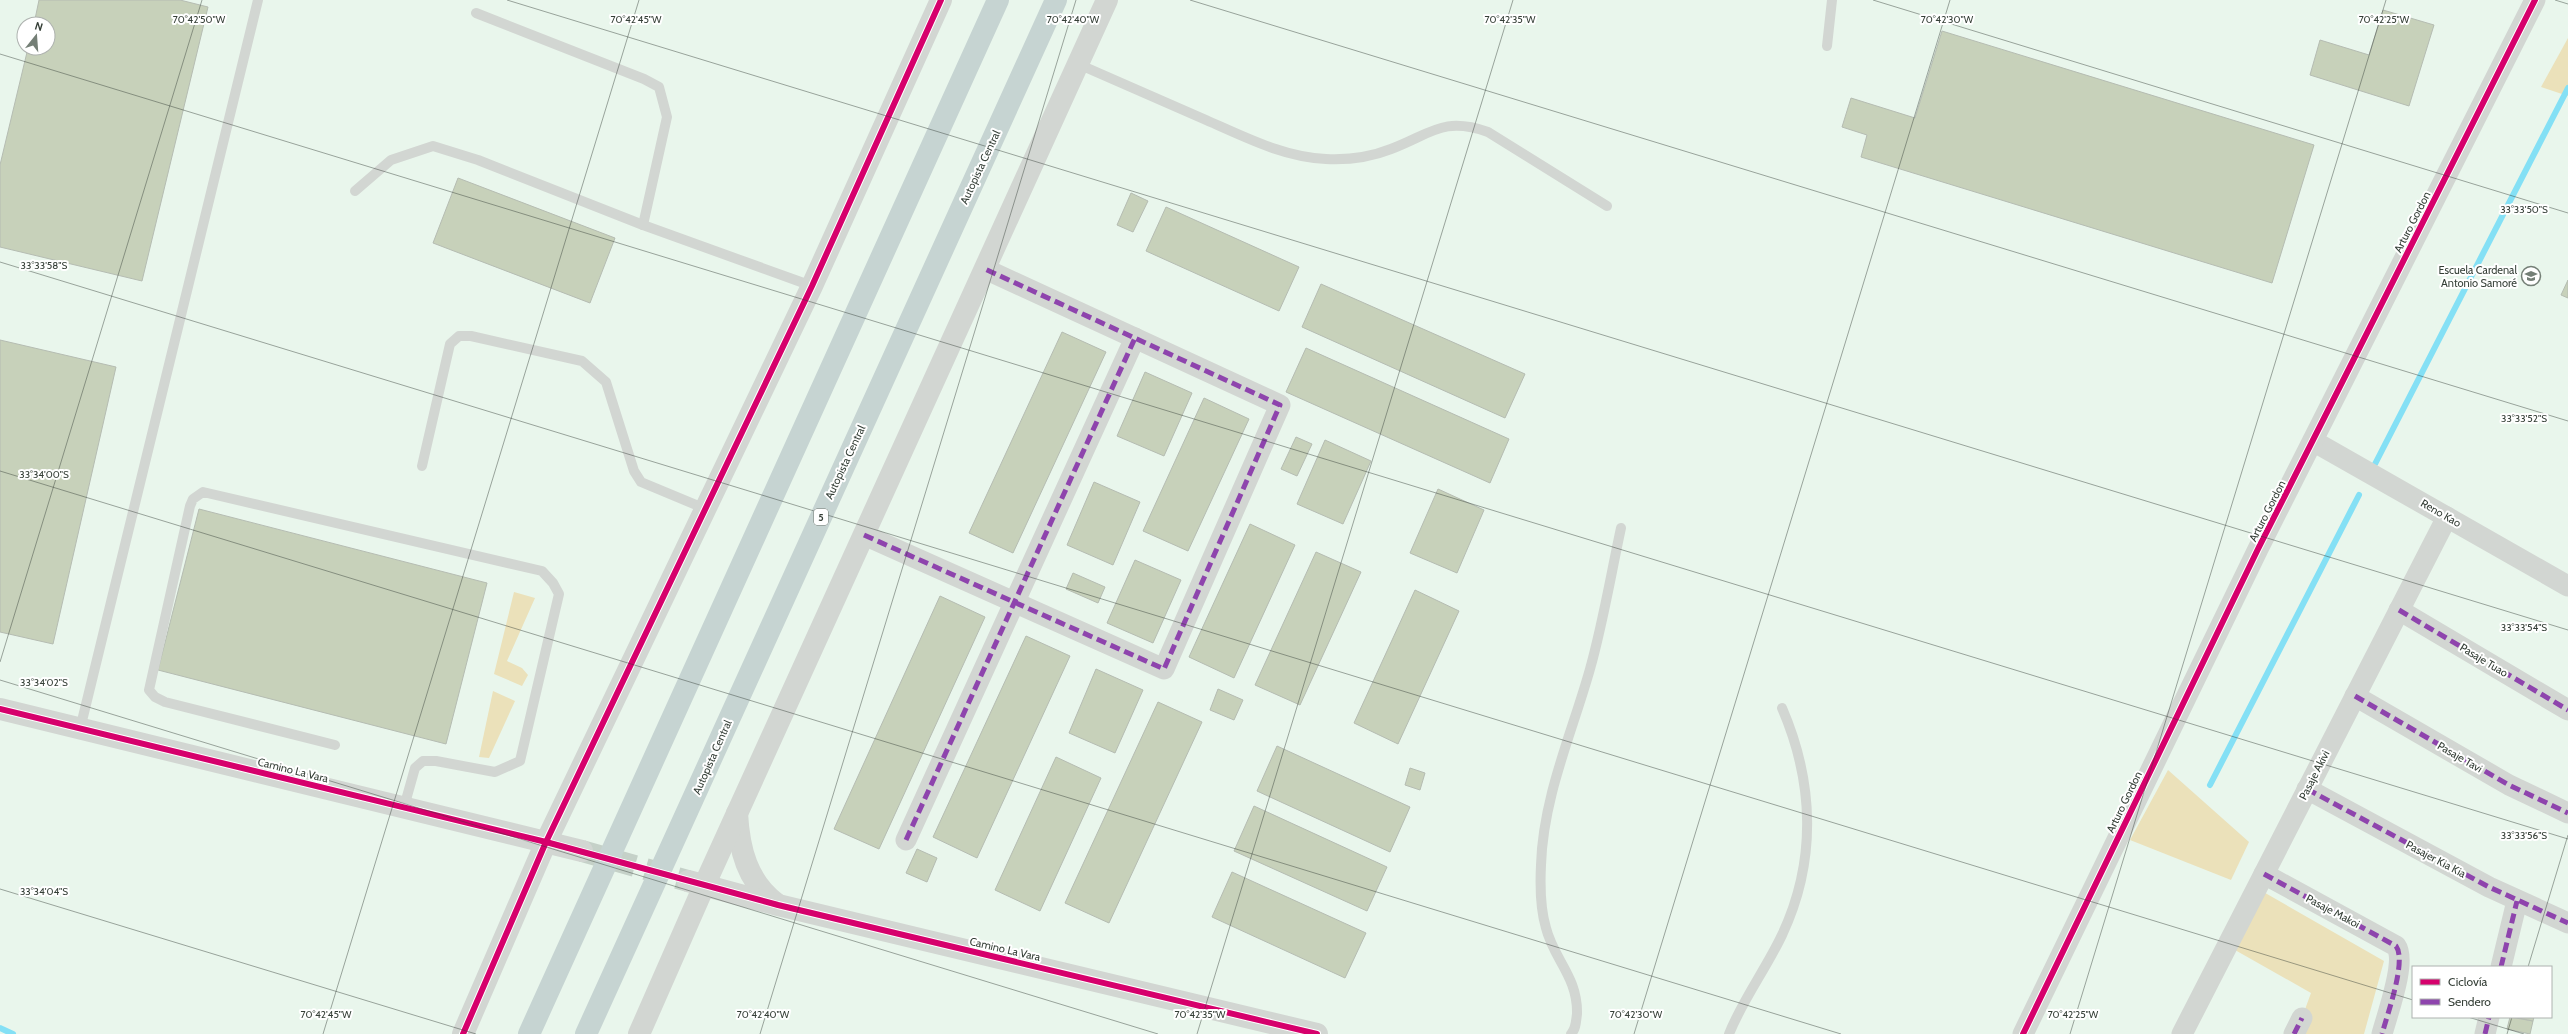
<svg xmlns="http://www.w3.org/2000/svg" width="2568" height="1034" viewBox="0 0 2568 1034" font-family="Cabin,sans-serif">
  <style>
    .green { fill: #ebe1ba }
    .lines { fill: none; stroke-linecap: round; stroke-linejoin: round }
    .stream { stroke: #84e0f5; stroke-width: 6 }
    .building { fill: #c7d1ba; stroke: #b5bcb2 }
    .secondary-tunnel { stroke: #c5d1c8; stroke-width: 22; stroke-dasharray: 22 11; stroke-linecap: butt }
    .lane { stroke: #d2d6d2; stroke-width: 10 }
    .street { stroke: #d2d6d2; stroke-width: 21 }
    .secondary { stroke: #d2d6d2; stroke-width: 22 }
    .highway { stroke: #c6d4d2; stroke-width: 22 }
    .quiet { stroke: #8e44ad; stroke-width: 5; stroke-dasharray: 10 5; stroke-linecap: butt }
    .cycleway-casing { stroke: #fff; stroke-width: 8 }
    .cycleway { stroke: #d6006c; stroke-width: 6 }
    .ticks { fill: none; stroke: #353f37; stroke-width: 1; stroke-opacity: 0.45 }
    .labels { text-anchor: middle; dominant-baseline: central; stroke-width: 4; stroke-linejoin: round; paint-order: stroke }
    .shield { fill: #fff; stroke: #727973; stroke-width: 1 }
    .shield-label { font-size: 10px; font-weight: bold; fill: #353f37 }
    .street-label { font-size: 11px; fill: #353f37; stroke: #fff }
    .poi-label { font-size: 11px; fill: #353f37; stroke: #fff; text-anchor: end }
    .ticks-label { font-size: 10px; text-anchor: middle; fill: #353f37; stroke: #fff; stroke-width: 4; stroke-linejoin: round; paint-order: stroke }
  </style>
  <rect width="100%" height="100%" fill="#e9f6ec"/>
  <!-- green -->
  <g class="green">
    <path d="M2568,38V96L2541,87Z"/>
    <path d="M514,592L535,598L507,661L522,668L528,675L522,686L494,674Z"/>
    <path d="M493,691L515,701L489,758L479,757Z"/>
    <path d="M2168,770L2249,842L2231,880L2130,840Z"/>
    <path d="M2260,890L2384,961L2364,1034H2296L2311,993L2235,950Z"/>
  </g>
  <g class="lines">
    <!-- stream -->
    <g class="stream">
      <path d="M2375,464L2568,88"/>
      <path d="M2210,785L2359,495"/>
      <path d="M0,1028L13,1034"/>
    </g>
  </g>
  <!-- building -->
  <g class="building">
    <path d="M39,0H180L208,7L142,281L0,247V165L28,48H48V24H34Z"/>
    <path d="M2383,10L2434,25L2409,106L2310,75L2320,40L2369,55Z"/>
    <path d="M1942,31L2314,145L2272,283L1861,157L1867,135L1842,127L1851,98L1915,118Z"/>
    <path d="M458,178L615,238L590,303L433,243Z"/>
    <path d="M1131,193L1148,201L1133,232L1117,225Z"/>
    <path d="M1166,207L1299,267L1279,311L1146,251Z"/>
    <path d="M2568,280V298L2561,295Z"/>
    <path d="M1321,284L1525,374L1505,418L1302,327Z"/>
    <path d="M1062,332L1106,352L1013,553L969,533Z"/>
    <path d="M0,340L116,367L53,644L0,632Z"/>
    <path d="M1306,348L1509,439L1490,483L1286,392Z"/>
    <path d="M1145,372L1192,393L1164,456L1117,436Z"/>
    <path d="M1204,398L1249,419L1188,551L1143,531Z"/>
    <path d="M1296,437L1312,444L1297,476L1281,469Z"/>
    <path d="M1325,440L1371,461L1343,524L1297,504Z"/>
    <path d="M1094,482L1140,502L1113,565L1067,545Z"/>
    <path d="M1438,489L1484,510L1457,573L1410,553Z"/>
    <path d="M199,509L487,583L446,744L158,670Z"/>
    <path d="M1250,524L1295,545L1234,678L1189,657Z"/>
    <path d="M1316,552L1361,572L1300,705L1255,685Z"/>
    <path d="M1135,560L1181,580L1153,643L1107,623Z"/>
    <path d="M1073,573L1105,587L1098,603L1066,589Z"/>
    <path d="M1415,590L1459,611L1398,744L1354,723Z"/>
    <path d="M940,596L985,617L879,849L834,829Z"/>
    <path d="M1026,636L1070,656L977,858L933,837Z"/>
    <path d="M1096,669L1143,690L1115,753L1069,733Z"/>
    <path d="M1218,689L1243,700L1234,720L1210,710Z"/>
    <path d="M1158,702L1202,722L1109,923L1065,903Z"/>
    <path d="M1277,746L1410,807L1390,852L1257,791Z"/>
    <path d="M1056,757L1101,778L1040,911L995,890Z"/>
    <path d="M1410,768L1425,773L1420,790L1405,785Z"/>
    <path d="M1254,806L1387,867L1367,911L1234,851Z"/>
    <path d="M917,849L937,858L927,882L906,873Z"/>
    <path d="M1232,872L1366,933L1345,978L1212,917Z"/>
    <path d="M2510,1017L2533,1021L2530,1034L2507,1029Z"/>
    <path d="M2514,1017H2534L2533,1021Z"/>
  </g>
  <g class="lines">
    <!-- secondary-tunnel -->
    <path class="secondary-tunnel" d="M582,851L688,881"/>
    <!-- lane -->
    <g class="lane">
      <path d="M476,13L644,79L659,87L667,117L643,225"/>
      <path d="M1827,46L1832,0"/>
      <path d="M1078,64C1121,83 1163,101 1206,120C1245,137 1283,157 1326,159C1348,160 1371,157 1391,149C1431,134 1443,116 1488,132L1607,206"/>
      <path d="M355,191L391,160L433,146L478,160L643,225L812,286"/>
      <path d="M422,466L450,344L459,336H471L582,361L606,382L634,471L641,482L706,509"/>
      <path d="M80,729L258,0"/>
      <path d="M335,745L165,702L155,697L149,690L190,506L193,499L203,492L542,571L553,583L559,594L520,761L495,772L436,761H423L415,768L404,807"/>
      <path d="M1571,1034C1576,1029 1576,1021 1577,1014C1578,977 1554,960 1546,928C1540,908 1540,885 1541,865C1543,797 1572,733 1590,669C1603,623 1611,574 1621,528"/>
      <path d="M1729,1034C1743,999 1766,969 1782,935C1817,861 1814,782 1782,708"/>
    </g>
    <!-- street -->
    <g class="street">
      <path d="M2313,441L2568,586"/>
      <path d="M864,535L1164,669L1280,405L985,269"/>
      <path d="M2399,610L2568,710"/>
      <path d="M2355,696L2509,785L2568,813"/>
      <path d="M2307,789L2489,887L2568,923"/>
      <path d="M906,840L1135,338"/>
      <path d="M2264,874L2396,946C2407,961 2387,1015 2382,1034"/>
      <path d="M2501,967L2517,901"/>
      <path d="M2023,1034L2258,549L2535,0"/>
      <path d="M2182,1034L2447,517"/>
      <path d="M2294,1034L2302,1018"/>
      <path d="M2485,1034L2489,1017"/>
    </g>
    <!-- secondary -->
    <g class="secondary">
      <path d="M0,709L582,851"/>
      <path d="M737,813C739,849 747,882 777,904"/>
      <path d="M688,881L778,905L1317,1034"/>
      <path d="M463,1034L546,842L812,286L941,0"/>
      <path d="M639,1034L704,886L1107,0"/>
    </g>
    <!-- highway -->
    <g class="highway">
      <path d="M529,1034L998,0"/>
      <path d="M586,1034L1056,0"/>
    </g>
    <!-- quiet -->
    <g class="quiet">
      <path d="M864,535L1164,669L1280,405L985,269"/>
      <path d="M2399,610L2568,710"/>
      <path d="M2355,696L2509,785L2568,813"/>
      <path d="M2307,789L2489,887L2568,923"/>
      <path d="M906,840L1135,338"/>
      <path d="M2264,874L2396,946C2407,961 2387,1015 2382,1034"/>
      <path d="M2501,967L2517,901"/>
      <path d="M2294,1034L2302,1018"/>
      <path d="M2485,1034L2489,1017"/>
    </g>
    <defs>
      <g id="cycleway">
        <path d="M0,709L546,842L778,905L1317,1034"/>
        <path d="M463,1034L546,842L812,286L941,0"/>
        <path d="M2023,1034L2258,549L2535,0"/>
      </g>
    </defs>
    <!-- cycleway casing -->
    <use href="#cycleway" class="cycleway-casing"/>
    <!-- cycleway -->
    <use href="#cycleway" class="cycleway"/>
  </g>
  <!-- ticks -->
  <path class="ticks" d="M507,0L2568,630M1190,0L2568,421M1873,0L2568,213M2555,0L2568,4M0,54L2568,839M0,262L2413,1000M0,471L1841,1034M0,662L202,0M0,680L1158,1034M0,889L476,1034M2528,967L2568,835M2468,1017L2524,1034M323,1034L639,0M760,1034L1076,0M1197,1034L1513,0M1634,1034L1950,0M2070,1034L2386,0M2507,1034L2512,1017"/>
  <!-- icons -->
  <defs>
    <symbol id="school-ring" viewBox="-11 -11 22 22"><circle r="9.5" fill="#fff" stroke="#747f76" stroke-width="1.5"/><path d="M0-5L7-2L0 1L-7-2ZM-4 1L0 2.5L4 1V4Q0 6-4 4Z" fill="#747f76"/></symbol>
  </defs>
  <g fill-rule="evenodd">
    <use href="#school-ring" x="2520" y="265" width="22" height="22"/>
  </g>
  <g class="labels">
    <!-- shield labels -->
    <rect class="shield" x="814" y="509" width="14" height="16" rx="3"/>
    <g class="shield-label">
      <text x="821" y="517">5</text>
    </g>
    <!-- street labels -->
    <g class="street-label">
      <text transform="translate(980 167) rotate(-65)">Autopista Central</text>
      <text transform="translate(2412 222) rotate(-63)">Arturo Gordon</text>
      <text transform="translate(845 462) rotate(-65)">Autopista Central</text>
      <text transform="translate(2267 511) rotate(-63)">Arturo Gordon</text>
      <text transform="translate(2441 513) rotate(30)">Reno Kao</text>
      <text transform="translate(2484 660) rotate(31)">Pasaje Tuao</text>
      <text transform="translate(712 757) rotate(-66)">Autopista Central</text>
      <text transform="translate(2460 757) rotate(30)">Pasaje Tavi</text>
      <text transform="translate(293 770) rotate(14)">Camino La Vara</text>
      <text transform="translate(2314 775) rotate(-63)">Pasaje Akivi</text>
      <text transform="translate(2124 802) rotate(-64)">Arturo Gordon</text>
      <text transform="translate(2436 859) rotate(28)">Pasajer Kia Kia</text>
      <text transform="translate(2333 911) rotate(28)">Pasaje Makoi</text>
      <text transform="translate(1005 949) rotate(13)">Camino La Vara</text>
    </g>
    <!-- poi labels -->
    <g class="poi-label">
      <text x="2517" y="270">Escuela Cardenal<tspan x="2517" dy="13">Antonio Samoré</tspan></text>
    </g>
  </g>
  <g class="ticks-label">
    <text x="199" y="23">70°42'50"W</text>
    <text x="636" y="23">70°42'45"W</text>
    <text x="1073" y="23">70°42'40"W</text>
    <text x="1510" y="23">70°42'35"W</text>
    <text x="1947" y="23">70°42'30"W</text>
    <text x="2384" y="23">70°42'25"W</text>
    <text x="2524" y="213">33°33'50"S</text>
    <text x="44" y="269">33°33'58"S</text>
    <text x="2524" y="422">33°33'52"S</text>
    <text x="44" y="478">33°34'00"S</text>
    <text x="2524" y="631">33°33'54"S</text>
    <text x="44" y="686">33°34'02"S</text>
    <text x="2524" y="839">33°33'56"S</text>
    <text x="44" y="895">33°34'04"S</text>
    <text x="326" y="1018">70°42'45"W</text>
    <text x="763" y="1018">70°42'40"W</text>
    <text x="1200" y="1018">70°42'35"W</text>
    <text x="1636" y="1018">70°42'30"W</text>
    <text x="2073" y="1018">70°42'25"W</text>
  </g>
  <!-- legend -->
  <rect x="2412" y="966" width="140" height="52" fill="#ffffff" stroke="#aeb2af"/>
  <rect x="2420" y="979" width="20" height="6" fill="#d6006c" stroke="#aeb2af"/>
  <text x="2448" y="986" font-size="12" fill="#353f37">Ciclovía</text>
  <rect x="2420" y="999" width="20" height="6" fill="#8e44ad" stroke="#aeb2af"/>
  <text x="2448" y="1006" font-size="12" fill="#353f37">Sendero</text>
  <!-- north arrow -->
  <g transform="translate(36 36) rotate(17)"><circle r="19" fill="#ffffff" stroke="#aeb2af"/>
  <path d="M0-3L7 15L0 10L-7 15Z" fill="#747f76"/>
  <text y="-6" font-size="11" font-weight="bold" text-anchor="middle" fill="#353f37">N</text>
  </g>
</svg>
